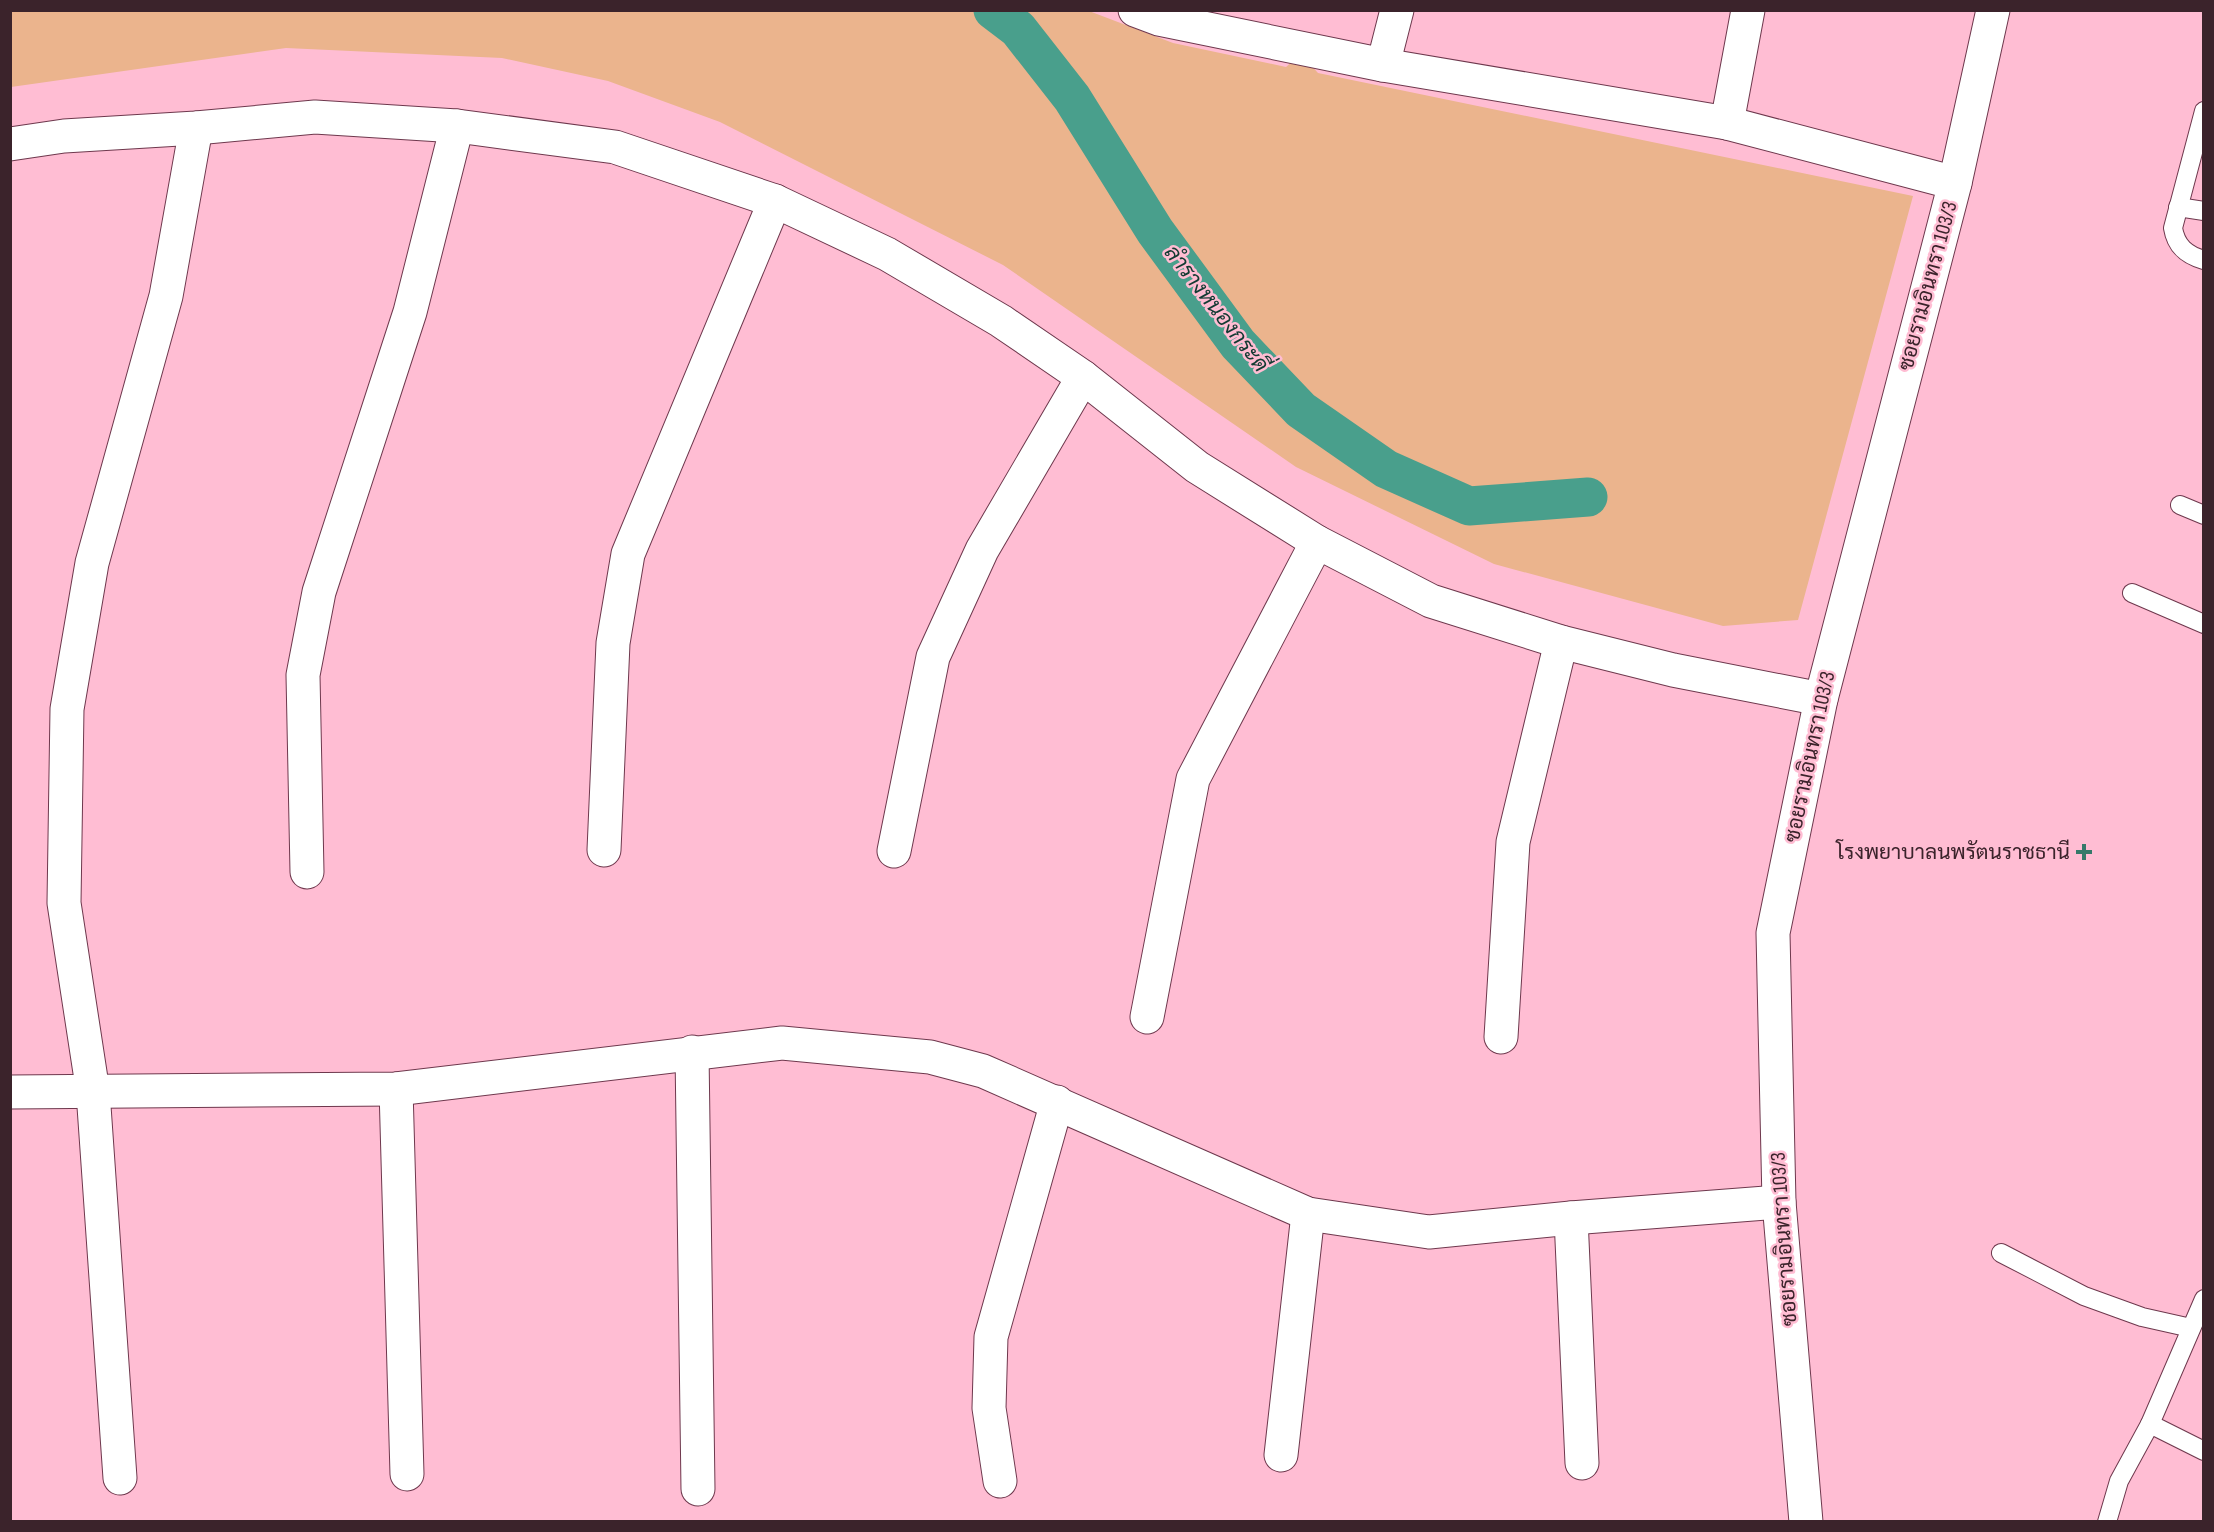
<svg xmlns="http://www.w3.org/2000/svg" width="2214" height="1532" viewBox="0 0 2214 1532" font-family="'Sofia Sans Condensed',Sarabun,sans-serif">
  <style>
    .green { fill: #ebb48d }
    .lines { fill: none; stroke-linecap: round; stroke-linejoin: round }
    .canal { stroke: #499f8c; stroke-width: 39 }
    .service-casing { stroke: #6e384d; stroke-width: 20 }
    .minor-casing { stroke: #6e384d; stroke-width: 35 }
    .service { stroke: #fff; stroke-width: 18 }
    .minor { stroke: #fff; stroke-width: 33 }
    .poi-dot { fill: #36796a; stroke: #ffbdd3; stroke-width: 2 }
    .labels { text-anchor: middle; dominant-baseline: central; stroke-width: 5; stroke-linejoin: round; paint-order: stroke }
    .street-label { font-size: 21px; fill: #3b232b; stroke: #ffbdd3 }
    .poi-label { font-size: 21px; fill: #3b232b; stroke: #ffbdd3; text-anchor: end }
    .water-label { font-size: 22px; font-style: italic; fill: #123a32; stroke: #ffbdd3 }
  </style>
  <rect width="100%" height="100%" fill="#ffbdd3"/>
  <!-- green -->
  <path class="green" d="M10,11H1089L1173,43L1286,67L1301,54L1318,73L1913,196L1798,620L1723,626L1494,564L1296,467L1003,265L720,122L608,81L502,58L286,48L11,87Z"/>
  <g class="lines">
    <!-- canal -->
    <path class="canal" d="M993,10L1018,29L1072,98L1155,231L1238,344L1301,410L1386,469L1469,506L1588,497"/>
    <defs>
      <g id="service">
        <path d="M2204,111L2173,228C2176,246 2186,255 2204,260"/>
        <path d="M2178,207L2204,211"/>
        <path d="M2180,505L2204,515"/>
        <path d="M2132,593L2204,624"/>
        <path d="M2001,1253L2084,1296L2142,1317L2191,1328"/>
        <path d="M2150,1424L2204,1451"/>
        <path d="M2107,1522L2119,1481L2150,1424L2204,1299"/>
      </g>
      <g id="minor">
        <path d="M1135,10L1159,19L1383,65L1727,123L1955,183"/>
        <path d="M1383,65L1397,10"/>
        <path d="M1727,123L1748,10"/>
        <path d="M10,144L64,136L196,128L315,117L457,126L615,147L775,201L887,254L1001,321L1083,377L1197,467L1317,542L1431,601L1561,642L1673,670L1821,699"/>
        <path d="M604,850L613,643L628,554L775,201"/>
        <path d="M894,851L933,657L982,550L1083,377"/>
        <path d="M307,872L303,675L319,592L410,312L457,126"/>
        <path d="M1147,1017L1193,779L1317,542"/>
        <path d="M1501,1037L1513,842L1561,642"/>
        <path d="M692,1052L698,1489"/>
        <path d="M396,1089L407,1474"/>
        <path d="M10,1092L396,1089L782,1043L930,1057L983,1071L1308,1214L1429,1232L1571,1218L1779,1202"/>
        <path d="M1571,1218L1582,1463"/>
        <path d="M1281,1455L1308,1214"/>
        <path d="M120,1478L93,1092L64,903L67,709L92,563L166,296L196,128"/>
        <path d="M1000,1481L989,1408L991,1337L1057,1102"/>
        <path d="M1806,1522L1779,1202L1773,933L1821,699L1955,183L1993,10"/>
      </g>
    </defs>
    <!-- service casing -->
    <use href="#service" class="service-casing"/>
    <!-- minor casing -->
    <use href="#minor" class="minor-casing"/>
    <!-- service -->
    <use href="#service" class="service"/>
    <!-- minor -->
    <use href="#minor" class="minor"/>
  </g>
  <!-- markers -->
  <path class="poi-dot" d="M2081 843h6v6h6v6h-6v6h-6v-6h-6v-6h6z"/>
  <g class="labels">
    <!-- street labels -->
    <g class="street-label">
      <text transform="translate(1928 286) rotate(-75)">ซอยรามอินทรา 103/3</text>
      <text transform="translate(1810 757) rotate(-78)">ซอยรามอินทรา 103/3</text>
      <text transform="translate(1784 1239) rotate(-94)">ซอยรามอินทรา 103/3</text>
    </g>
    <!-- poi labels -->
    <g class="poi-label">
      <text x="2070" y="852">โรงพยาบาลนพรัตนราชธานี</text>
    </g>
    <!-- water labels -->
    <g class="water-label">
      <text transform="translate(1216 309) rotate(52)">ลำรางหนองกระดี่</text>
    </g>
  </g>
  <!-- border -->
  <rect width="2214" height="1532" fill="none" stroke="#3b232b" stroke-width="24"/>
</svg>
